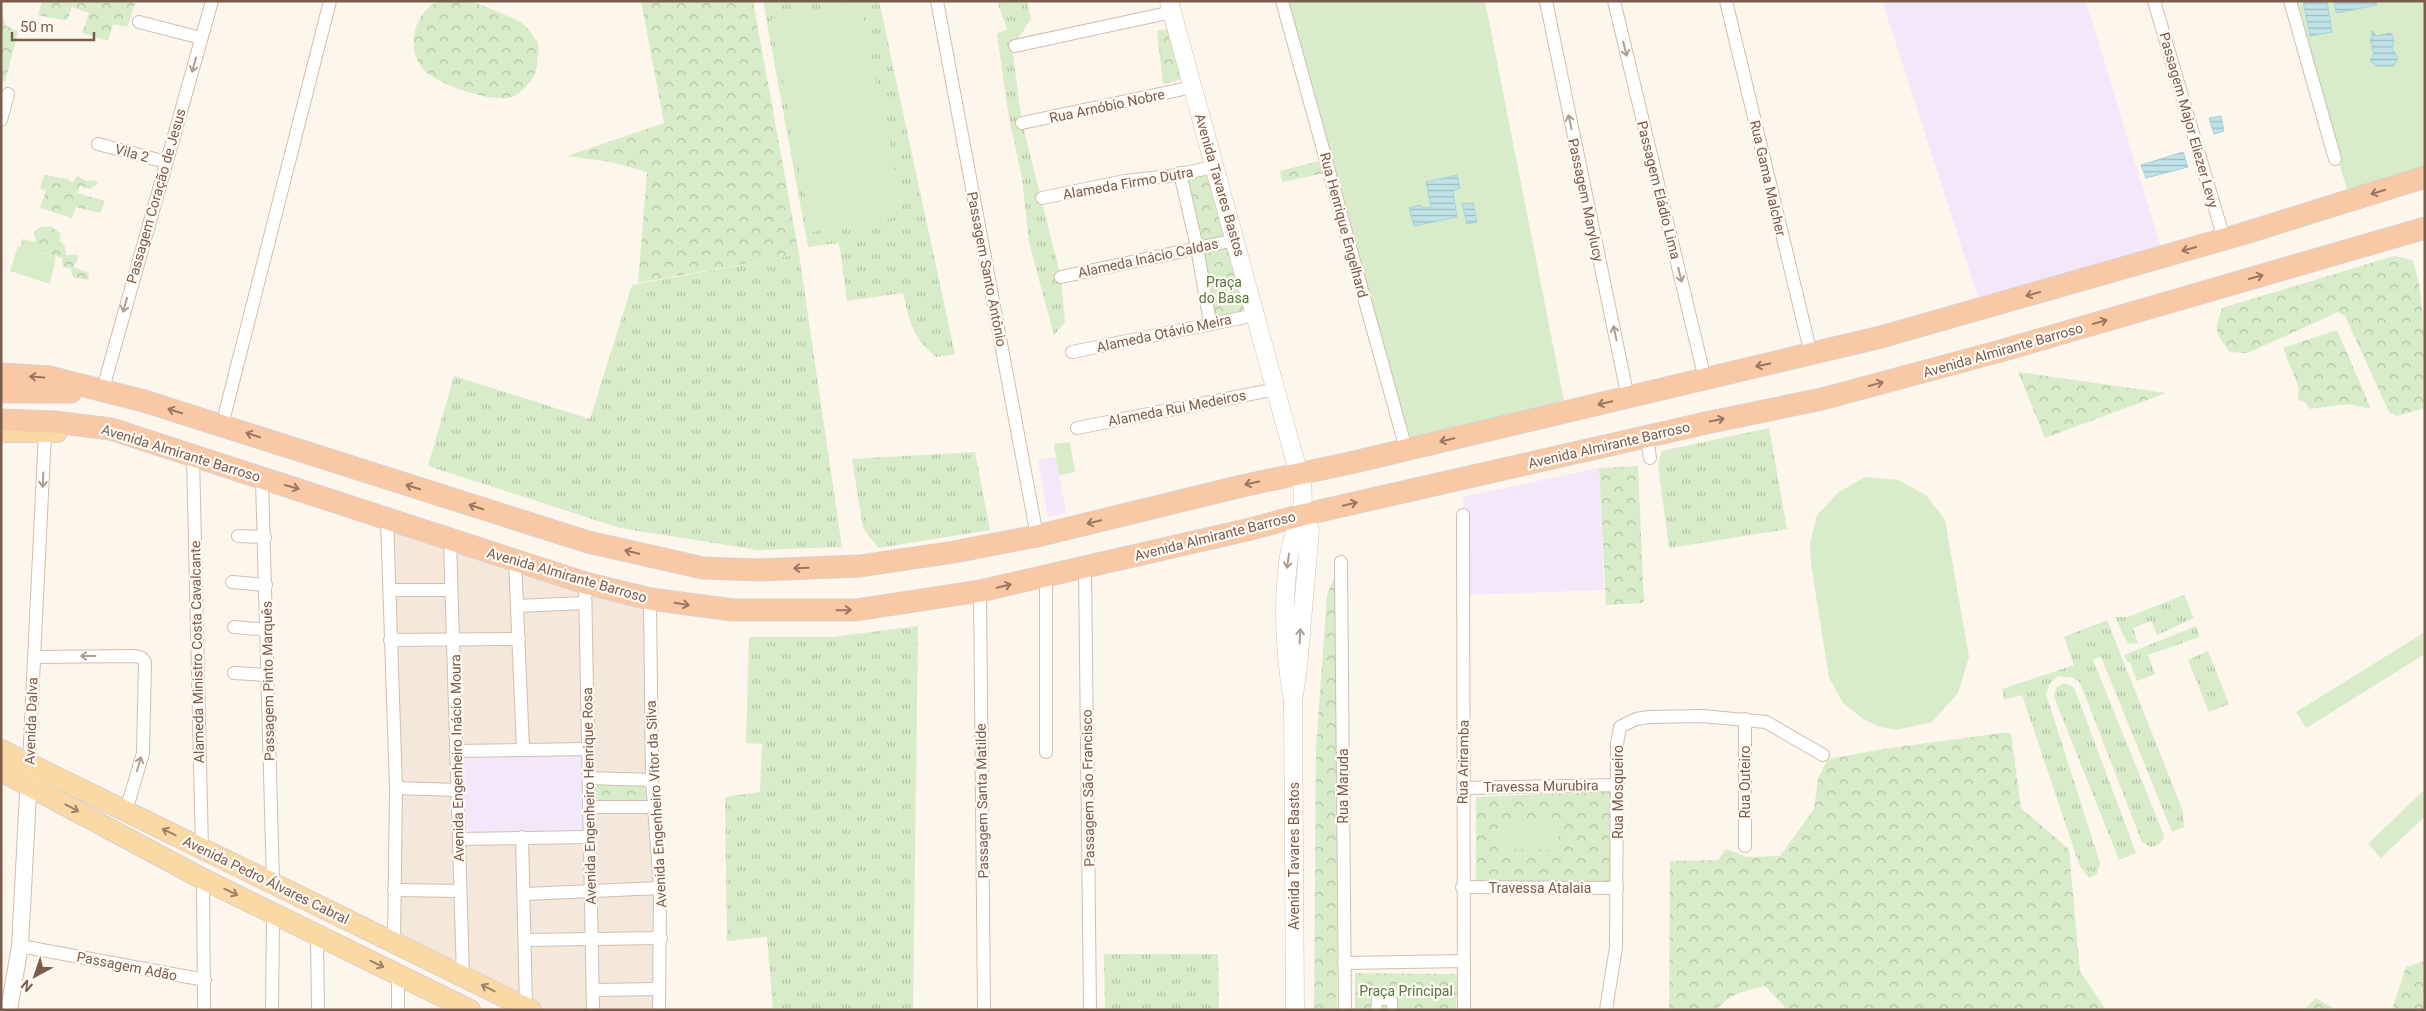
<svg xmlns="http://www.w3.org/2000/svg" width="2426" height="1011" viewBox="0 0 2426 1011" font-family="Roboto,sans-serif">
  <style>
    .residential { fill: #f5e8da }
    .education { fill: #f3e8fa }
    .grass { fill: url(#grass-tufts) }
    .forest { fill: url(#forest-crowns) }
    .garden { fill: #d8ecc9 }
    .water { fill: url(#water-rules); stroke: #a5d3da }
    .lines { fill: none; stroke-linecap: round; stroke-linejoin: round }
    .pedestrian-casing { stroke: #d1beb0; stroke-width: 12 }
    .minor-casing { stroke: #d1beb0; stroke-width: 14 }
    .tertiary-casing { stroke: #d1beb0; stroke-width: 18 }
    .secondary-casing { stroke: #d6c0b0; stroke-width: 19 }
    .primary-casing { stroke: #dad1cd; stroke-width: 22 }
    .trunk-casing { stroke: #dad1cd; stroke-width: 23 }
    .pedestrian { stroke: #fff; stroke-width: 10 }
    .minor { stroke: #fff; stroke-width: 12 }
    .tertiary { stroke: #fff; stroke-width: 16 }
    .secondary { stroke: #fff; stroke-width: 18 }
    .primary { stroke: #fbd9a5; stroke-width: 20 }
    .trunk { stroke: #f9c8a4; stroke-width: 21 }
    .oneway { stroke: #af9d94 }
    .oneway2 { stroke: #9a7763 }
    .oneway3 { stroke: #a18267 }
    .labels { text-anchor: middle; dominant-baseline: central; stroke-width: 4.5; stroke-linejoin: round; paint-order: stroke }
    .street-label { font-size: 14px; fill: #7a5c4d; stroke: #fffaf3 }
    .park-label { font-size: 14px; fill: #537a41; stroke: #fffaf3 }
  </style>
  <defs>
    <pattern id="grass-tufts" width="24" height="20" patternUnits="userSpaceOnUse" patternTransform="scale(1.25)"><rect width="24" height="20" fill="#d8ecc9"/><path d="M3 7l-1-3M5 7V3M7 7l1-3M15 17l-1-3M17 17v-4M19 17l1-3" fill="none" stroke="#b4c2a5"/></pattern>
    <pattern id="forest-crowns" width="20" height="18" patternUnits="userSpaceOnUse" patternTransform="scale(1.25)"><rect width="20" height="18" fill="#d8ecc9"/><path d="M2 6a3 3 0 1 1 6 0M12 15a3 3 0 1 1 6 0" fill="none" stroke="#b4c2a5"/></pattern>
    <pattern id="water-rules" width="6" height="5" patternUnits="userSpaceOnUse" patternTransform="scale(1.25)"><rect width="6" height="5" fill="#bfe3e8"/><path d="M0 2.5h6" fill="none" stroke="#a0bbbe"/></pattern>
  </defs>
  <rect width="100%" height="100%" fill="#fdf6ec"/>
  <!-- residential -->
  <path class="residential" d="M387,519L650,599L659,1010H531L394,942Z"/>
  <!-- education -->
  <g class="education">
    <path d="M1882,1H2086L2162,251L1980,303Z"/>
    <path d="M1056,457L1066,513L1048,517L1038,460Z"/>
    <path d="M1599,468L1604,590L1467,595L1463,497Z"/>
    <path d="M581,754L585,833L464,834L461,755Z"/>
  </g>
  <!-- grass -->
  <g class="grass">
    <path d="M763,1H879L955,354L936,357C912,337 910,322 903,293L847,301L839,243L808,247Z"/>
    <path d="M997,1H1027L1031,19L1012,47L1022,123L1061,277L1065,322L1054,335L1029,243L1022,178L1009,118L997,34L1007,29Z"/>
    <path d="M799,254L842,547L758,550L620,528L428,466L454,376L590,419L632,285Z"/>
    <path d="M1769,428L1787,529L1669,548L1658,464L1662,451Z"/>
    <path d="M975,452L990,530L878,548L863,528L852,459Z"/>
    <path d="M2184,595L2194,618L2157,635L2151,621L2133,628L2138,643L2128,644L2115,617H2128Z"/>
    <path d="M2107,620L2183,811L2184,827L2172,832L2101,657L2093,660L2163,833L2164,838L2159,844L2151,847L2142,842L2080,683L2074,678L2058,676L2049,685L2046,694L2100,863L2097,874L2089,878L2080,867L2022,695L2004,700L2002,689L2074,665L2064,637Z"/>
    <path d="M918,626L913,1010H773L767,937L727,941L725,797L760,792L762,744L746,743L749,637H832Z"/>
    <path d="M2196,626L2200,637L2148,655L2155,674L2137,681L2130,662H2127L2124,655Z"/>
    <path d="M2208,651L2229,704L2209,712L2188,660Z"/>
    <path d="M2064,683L2072,686L2075,690L2136,853L2119,860L2054,697L2056,688Z"/>
    <path d="M1104,954H1218L1219,1010H1105Z"/>
  </g>
  <!-- forest -->
  <g class="forest">
    <path d="M1,1L5,25L18,32L5,82L1,80Z"/>
    <path d="M42,1H136L127,27L113,24L108,41L82,33L89,13L72,7L68,19L63,20L38,15Z"/>
    <path d="M439,1C448,1 460,0 469,1C477,3 517,19 522,23C527,27 536,39 538,44C540,49 537,58 537,63C537,77 525,90 514,96C496,105 441,85 426,72C404,52 413,12 439,1Z"/>
    <path d="M641,1H753L799,254L638,283L647,172L611,162L567,156L664,123Z"/>
    <path d="M1170,28L1183,79L1163,84L1157,31Z"/>
    <path d="M1323,160L1325,173L1282,182L1280,171Z"/>
    <path d="M1209,174L1224,236L1197,242L1185,176Z"/>
    <path d="M44,175L68,179L72,183L77,176L87,181L96,180L98,184L90,189L80,186L77,193L105,201L100,213L76,207L72,218L40,208L46,191L40,188Z"/>
    <path d="M50,226L60,233V241L65,246L66,255H78L77,261L73,267L89,273L88,280L73,277L71,269L63,267L62,258L21,247L22,239L36,242L34,232L40,227Z"/>
    <path d="M1231,246L1247,311L1213,318L1200,252Z"/>
    <path d="M2394,256L2412,260C2426,290 2425,369 2425,408L2397,416L2389,412L2345,316L2338,312L2248,353L2230,352C2215,333 2214,331 2222,308Z"/>
    <path d="M2337,330L2371,409L2349,404L2310,409L2305,402L2298,400L2299,388L2283,348Z"/>
    <path d="M2018,372L2166,393L2045,438Z"/>
    <path d="M1638,466L1644,603L1606,605L1599,468Z"/>
    <path d="M1339,566L1337,1010H1314L1316,748L1327,595Z"/>
    <path d="M2001,733H2011L2021,808L2069,849L2080,971L2106,1010H1784V1006L1765,986C1751,989 1725,995 1718,1010H1669L1670,861L1718,860L1726,849L1747,857L1780,856L1814,809L1818,778L1828,759L1883,749Z"/>
    <path d="M592,783H645L646,802L593,803Z"/>
    <path d="M1613,791L1610,882L1476,883V797Z"/>
    <path d="M2425,961V1010H2392L2406,967Z"/>
    <path d="M1355,973L1458,974L1456,1010H1355Z"/>
    <path d="M2316,998L2333,1008L2334,1010H2304Z"/>
  </g>
  <!-- garden -->
  <g class="garden">
    <path d="M1282,1H1485L1567,416L1406,451Z"/>
    <path d="M2291,1H2425V177L2349,196Z"/>
    <path d="M860,2L904,216L812,232L771,19Z"/>
    <path d="M18,246L56,257L50,284L10,271Z"/>
    <path d="M1070,442L1075,472L1059,475L1054,444Z"/>
    <path d="M1865,477L1898,480L1926,495L1945,520L1969,657L1958,693L1932,722L1896,730L1880,727L1863,719L1843,703L1829,678L1811,564L1810,544L1817,515L1839,492Z"/>
    <path d="M2425,632V654L2306,728L2296,712Z"/>
    <path d="M2425,789V816L2381,858L2368,844Z"/>
    <path d="M1498,821L1558,822V850L1497,849Z"/>
  </g>
  <!-- water -->
  <g class="water">
    <path d="M2303,1H2327L2332,32L2310,36Z"/>
    <path d="M2334,1H2376L2377,5L2336,13Z"/>
    <path d="M2373,31L2376,36L2391,33L2394,40L2392,48L2398,58L2394,66H2377L2370,61L2374,53L2370,39H2373L2371,32Z"/>
    <path d="M2221,116L2224,131L2214,134L2209,118Z"/>
    <path d="M2183,152L2188,167L2146,178L2141,165Z"/>
    <path d="M1457,175L1460,188L1453,191L1457,217L1414,226L1409,208L1420,205L1423,208L1431,207L1426,182Z"/>
    <path d="M1473,203L1477,222L1467,224L1462,204Z"/>
  </g>
  <g class="lines">
    <defs>
      <path id="pedestrian" d="M1376,1010L1377,1000H1392V1010"/>
      <g id="minor">
        <path d="M937,1L1037,536"/>
        <path d="M1282,1L1406,449"/>
        <path d="M1546,1L1628,398"/>
        <path d="M1614,1L1705,379"/>
        <path d="M1726,1L1811,354"/>
        <path d="M2154,1L2224,239"/>
        <path d="M2290,1L2335,159"/>
        <path d="M139,22L201,38"/>
        <path d="M1015,46L1172,12"/>
        <path d="M1,120L8,94"/>
        <path d="M1022,123L1193,87"/>
        <path d="M98,144L166,162"/>
        <path d="M1180,173L1197,247L1210,323"/>
        <path d="M1042,198L1125,181L1170,176L1214,167"/>
        <path d="M1061,277L1235,240"/>
        <path d="M1072,352L1256,315"/>
        <path d="M102,392L212,1"/>
        <path d="M222,425L330,1"/>
        <path d="M1077,428L1277,389"/>
        <path d="M1647,436L1650,458"/>
        <path d="M193,456L202,849"/>
        <path d="M262,479L273,883"/>
        <path d="M1463,515L1464,1010"/>
        <path d="M387,519L396,788L394,942"/>
        <path d="M238,536L265,537"/>
        <path d="M450,541L463,976"/>
        <path d="M515,560L523,749"/>
        <path d="M1341,562L1345,1010"/>
        <path d="M1085,567L1090,1010"/>
        <path d="M1046,576V752"/>
        <path d="M232,582L266,585"/>
        <path d="M585,583L593,1010"/>
        <path d="M390,590H451"/>
        <path d="M980,591L984,1010"/>
        <path d="M650,599L652,780L660,888L659,1010"/>
        <path d="M517,606L585,603"/>
        <path d="M234,627L267,630"/>
        <path d="M390,640L519,639"/>
        <path d="M34,657L135,656L142,658L145,662L143,753L126,811"/>
        <path d="M234,673L268,675"/>
        <path d="M456,751L587,749"/>
        <path d="M29,763L45,431"/>
        <path d="M589,778L652,780"/>
        <path d="M396,788L458,790"/>
        <path d="M1463,788L1618,785"/>
        <path d="M589,807H654"/>
        <path d="M522,837L526,1007"/>
        <path d="M460,839L589,837"/>
        <path d="M1745,846V719"/>
        <path d="M203,879L204,1010"/>
        <path d="M1462,887L1617,888"/>
        <path d="M394,890L460,891"/>
        <path d="M525,894L660,888"/>
        <path d="M317,935L318,1010"/>
        <path d="M526,940L661,938"/>
        <path d="M20,946L205,980"/>
        <path d="M1344,963L1464,961"/>
        <path d="M398,974V1010"/>
        <path d="M594,990L659,989"/>
        <path d="M272,1010L273,913"/>
        <path d="M1606,1010L1616,947L1617,744L1620,727L1636,719L1649,717L1702,716L1766,722L1823,755"/>
      </g>
      <path id="tertiary" d="M9,1010L20,946L29,775"/>
      <g id="secondary">
        <path d="M1169,1L1302,486C1306,515 1293,529 1289,556C1282,604 1285,655 1293,702"/>
        <path d="M1295,1010L1293,702L1298,666L1310,530L1302,515"/>
      </g>
      <g id="primary">
        <path d="M1,432H57"/>
        <path d="M1,750L531,1010"/>
        <path d="M1,771L203,879L470,1010"/>
      </g>
      <g id="trunk">
        <path d="M1,374L49,377L144,401L588,542L703,568L759,570L860,566L954,552L1037,536L1242,486L1350,463L1881,337L2242,234L2425,177"/>
        <path d="M1,392H71"/>
        <path d="M1,420L54,422L111,429L585,583L650,599L733,610H856L980,591L1251,529L1302,515L1706,423L1822,399L2004,350L2425,228"/>
      </g>
    </defs>
    <!-- pedestrian casing -->
    <use href="#pedestrian" class="pedestrian-casing"/>
    <!-- minor casing -->
    <use href="#minor" class="minor-casing"/>
    <!-- tertiary casing -->
    <use href="#tertiary" class="tertiary-casing"/>
    <!-- secondary casing -->
    <use href="#secondary" class="secondary-casing"/>
    <!-- primary casing -->
    <use href="#primary" class="primary-casing"/>
    <!-- trunk casing -->
    <use href="#trunk" class="trunk-casing"/>
    <!-- pedestrian -->
    <use href="#pedestrian" class="pedestrian"/>
    <!-- minor -->
    <use href="#minor" class="minor"/>
    <!-- tertiary -->
    <use href="#tertiary" class="tertiary"/>
    <!-- secondary -->
    <use href="#secondary" class="secondary"/>
    <!-- primary -->
    <use href="#primary" class="primary"/>
    <!-- trunk -->
    <use href="#trunk" class="trunk"/>
  </g>
  <!-- one-way arrows -->
  <defs><path id="oneway-shaft" d="M-6 0H5M1.5-3L5.5 0L1.5 3" fill="none" stroke-width="1.6" stroke-linecap="round" stroke-linejoin="round" transform="scale(1.25)"/></defs>
  <g class="oneway">
    <use href="#oneway-shaft" transform="translate(1625 49) rotate(76)"/>
    <use href="#oneway-shaft" transform="translate(194 65) rotate(106)"/>
    <use href="#oneway-shaft" transform="translate(1570 122) rotate(-102)"/>
    <use href="#oneway-shaft" transform="translate(1680 275) rotate(77)"/>
    <use href="#oneway-shaft" transform="translate(125 305) rotate(106)"/>
    <use href="#oneway-shaft" transform="translate(1615 333) rotate(-102)"/>
    <use href="#oneway-shaft" transform="translate(43 480) rotate(93)"/>
    <use href="#oneway-shaft" transform="translate(1288 561) rotate(98)"/>
    <use href="#oneway-shaft" transform="translate(1300 636) rotate(-87)"/>
    <use href="#oneway-shaft" transform="translate(88 656) rotate(180)"/>
    <use href="#oneway-shaft" transform="translate(139 764) rotate(-74)"/>
  </g>
  <g class="oneway2">
    <use href="#oneway-shaft" transform="translate(2378 192) rotate(162)"/>
    <use href="#oneway-shaft" transform="translate(2189 249) rotate(164)"/>
    <use href="#oneway-shaft" transform="translate(2256 277) rotate(-16)"/>
    <use href="#oneway-shaft" transform="translate(2033 294) rotate(164)"/>
    <use href="#oneway-shaft" transform="translate(2100 322) rotate(-16)"/>
    <use href="#oneway-shaft" transform="translate(1763 365) rotate(168)"/>
    <use href="#oneway-shaft" transform="translate(37 377) rotate(-176)"/>
    <use href="#oneway-shaft" transform="translate(1876 384) rotate(-15)"/>
    <use href="#oneway-shaft" transform="translate(1605 403) rotate(167)"/>
    <use href="#oneway-shaft" transform="translate(175 411) rotate(-163)"/>
    <use href="#oneway-shaft" transform="translate(1717 420) rotate(-12)"/>
    <use href="#oneway-shaft" transform="translate(253 435) rotate(-162)"/>
    <use href="#oneway-shaft" transform="translate(1447 440) rotate(167)"/>
    <use href="#oneway-shaft" transform="translate(1252 483) rotate(168)"/>
    <use href="#oneway-shaft" transform="translate(292 487) rotate(16)"/>
    <use href="#oneway-shaft" transform="translate(413 487) rotate(-163)"/>
    <use href="#oneway-shaft" transform="translate(1350 504) rotate(-13)"/>
    <use href="#oneway-shaft" transform="translate(476 507) rotate(-162)"/>
    <use href="#oneway-shaft" transform="translate(1094 522) rotate(166)"/>
    <use href="#oneway-shaft" transform="translate(632 552) rotate(-167)"/>
    <use href="#oneway-shaft" transform="translate(801 568) rotate(178)"/>
    <use href="#oneway-shaft" transform="translate(1004 586) rotate(-13)"/>
    <use href="#oneway-shaft" transform="translate(682 604) rotate(9)"/>
    <use href="#oneway-shaft" transform="translate(844 610) rotate(-1)"/>
  </g>
  <g class="oneway3">
    <use href="#oneway-shaft" transform="translate(72 808) rotate(28)"/>
    <use href="#oneway-shaft" transform="translate(169 832) rotate(-154)"/>
    <use href="#oneway-shaft" transform="translate(231 892) rotate(26)"/>
    <use href="#oneway-shaft" transform="translate(377 964) rotate(26)"/>
    <use href="#oneway-shaft" transform="translate(488 988) rotate(-153)"/>
  </g>
  <g class="labels">
    <!-- street labels -->
    <g class="street-label">
      <text transform="translate(1107 106) rotate(-12)">Rua Arnóbio Nobre</text>
      <text transform="translate(2189 120) rotate(74)">Passagem Major Eliezer Levy</text>
      <text transform="translate(132 153) rotate(15)">Vila 2</text>
      <text transform="translate(1768 178) rotate(77)">Rua Gama Malcher</text>
      <text transform="translate(1128 183) rotate(-10)">Alameda Firmo Dutra</text>
      <text transform="translate(1220 185) rotate(74)">Avenida Tavares Bastos</text>
      <text transform="translate(1659 190) rotate(76)">Passagem Eládio Lima</text>
      <text transform="translate(156 196) rotate(-74)">Passagem Coração de Jesus</text>
      <text transform="translate(1586 200) rotate(78)">Passagem Marylucy</text>
      <text transform="translate(1344 225) rotate(75)">Rua Henrique Engelhard</text>
      <text transform="translate(1148 258) rotate(-12)">Alameda Inácio Caldas</text>
      <text transform="translate(987 269) rotate(79)">Passagem Santo Antônio</text>
      <text transform="translate(1164 333) rotate(-12)">Alameda Otávio Meira</text>
      <text transform="translate(2003 350) rotate(-16)">Avenida Almirante Barroso</text>
      <text transform="translate(1177 408) rotate(-11)">Alameda Rui Medeiros</text>
      <text transform="translate(1609 445) rotate(-13)">Avenida Almirante Barroso</text>
      <text transform="translate(181 453) rotate(17)">Avenida Almirante Barroso</text>
      <text transform="translate(1215 536) rotate(-14)">Avenida Almirante Barroso</text>
      <text transform="translate(567 575) rotate(16)">Avenida Almirante Barroso</text>
      <text transform="translate(197 652) rotate(-91)">Alameda Ministro Costa Cavalcante</text>
      <text transform="translate(268 681) rotate(-91)">Passagem Pinto Marquês</text>
      <text transform="translate(31 721) rotate(-88)">Avenida Dalva</text>
      <text transform="translate(457 758) rotate(-91)">Avenida Engenheiro Inácio Moura</text>
      <text transform="translate(1463 762) rotate(-89)">Rua Ariramba</text>
      <text transform="translate(1745 782) rotate(-90)">Rua Outeiro</text>
      <text transform="translate(1343 786) rotate(-90)">Rua Maruda</text>
      <text transform="translate(1541 786) rotate(-1)">Travessa Murubira</text>
      <text transform="translate(1088 788) rotate(-91)">Passagem São Francisco</text>
      <text transform="translate(1618 792) rotate(-90)">Rua Mosqueiro</text>
      <text transform="translate(589 796) rotate(-91)">Avenida Engenheiro Henrique Rosa</text>
      <text transform="translate(982 801) rotate(-91)">Passagem Santa Matilde</text>
      <text transform="translate(656 804) rotate(-93)">Avenida Engenheiro Vitor da Silva</text>
      <text transform="translate(1294 856) rotate(-90)">Avenida Tavares Bastos</text>
      <text transform="translate(266 880) rotate(26)">Avenida Pedro Álvares Cabral</text>
      <text x="1540" y="888">Travessa Atalaia</text>
      <text transform="translate(127 966) rotate(11)">Passagem Adão</text>
    </g>
    <!-- park labels -->
    <g class="park-label">
      <text x="1224" y="282">Praça<tspan x="1224" dy="16">do Basa</tspan></text>
      <text x="1406" y="991">Praça Principal</text>
    </g>
  </g>
  <!-- border -->
  <rect width="2426" height="1011" fill="none" stroke="#7a5c4d" stroke-width="5"/>
  <!-- north arrow -->
  <g transform="translate(35 976) rotate(220)" stroke="#fffaf3" stroke-width="4" paint-order="stroke">
  <path d="M0-4L9 19L0 12L-9 19Z" fill="#7a5c4d"/>
  <text y="-8" font-size="14" font-weight="bold" text-anchor="middle" fill="#7a5c4d">N</text>
  </g>
  <!-- scale -->
  <path d="M12 32v8h82v-8" fill="none" stroke="#7a5c4d" stroke-width="2.5"/>
  <text x="20" y="32" font-size="15" fill="#7a5c4d" stroke="#fffaf3" stroke-width="4" paint-order="stroke">50 m</text>
</svg>
